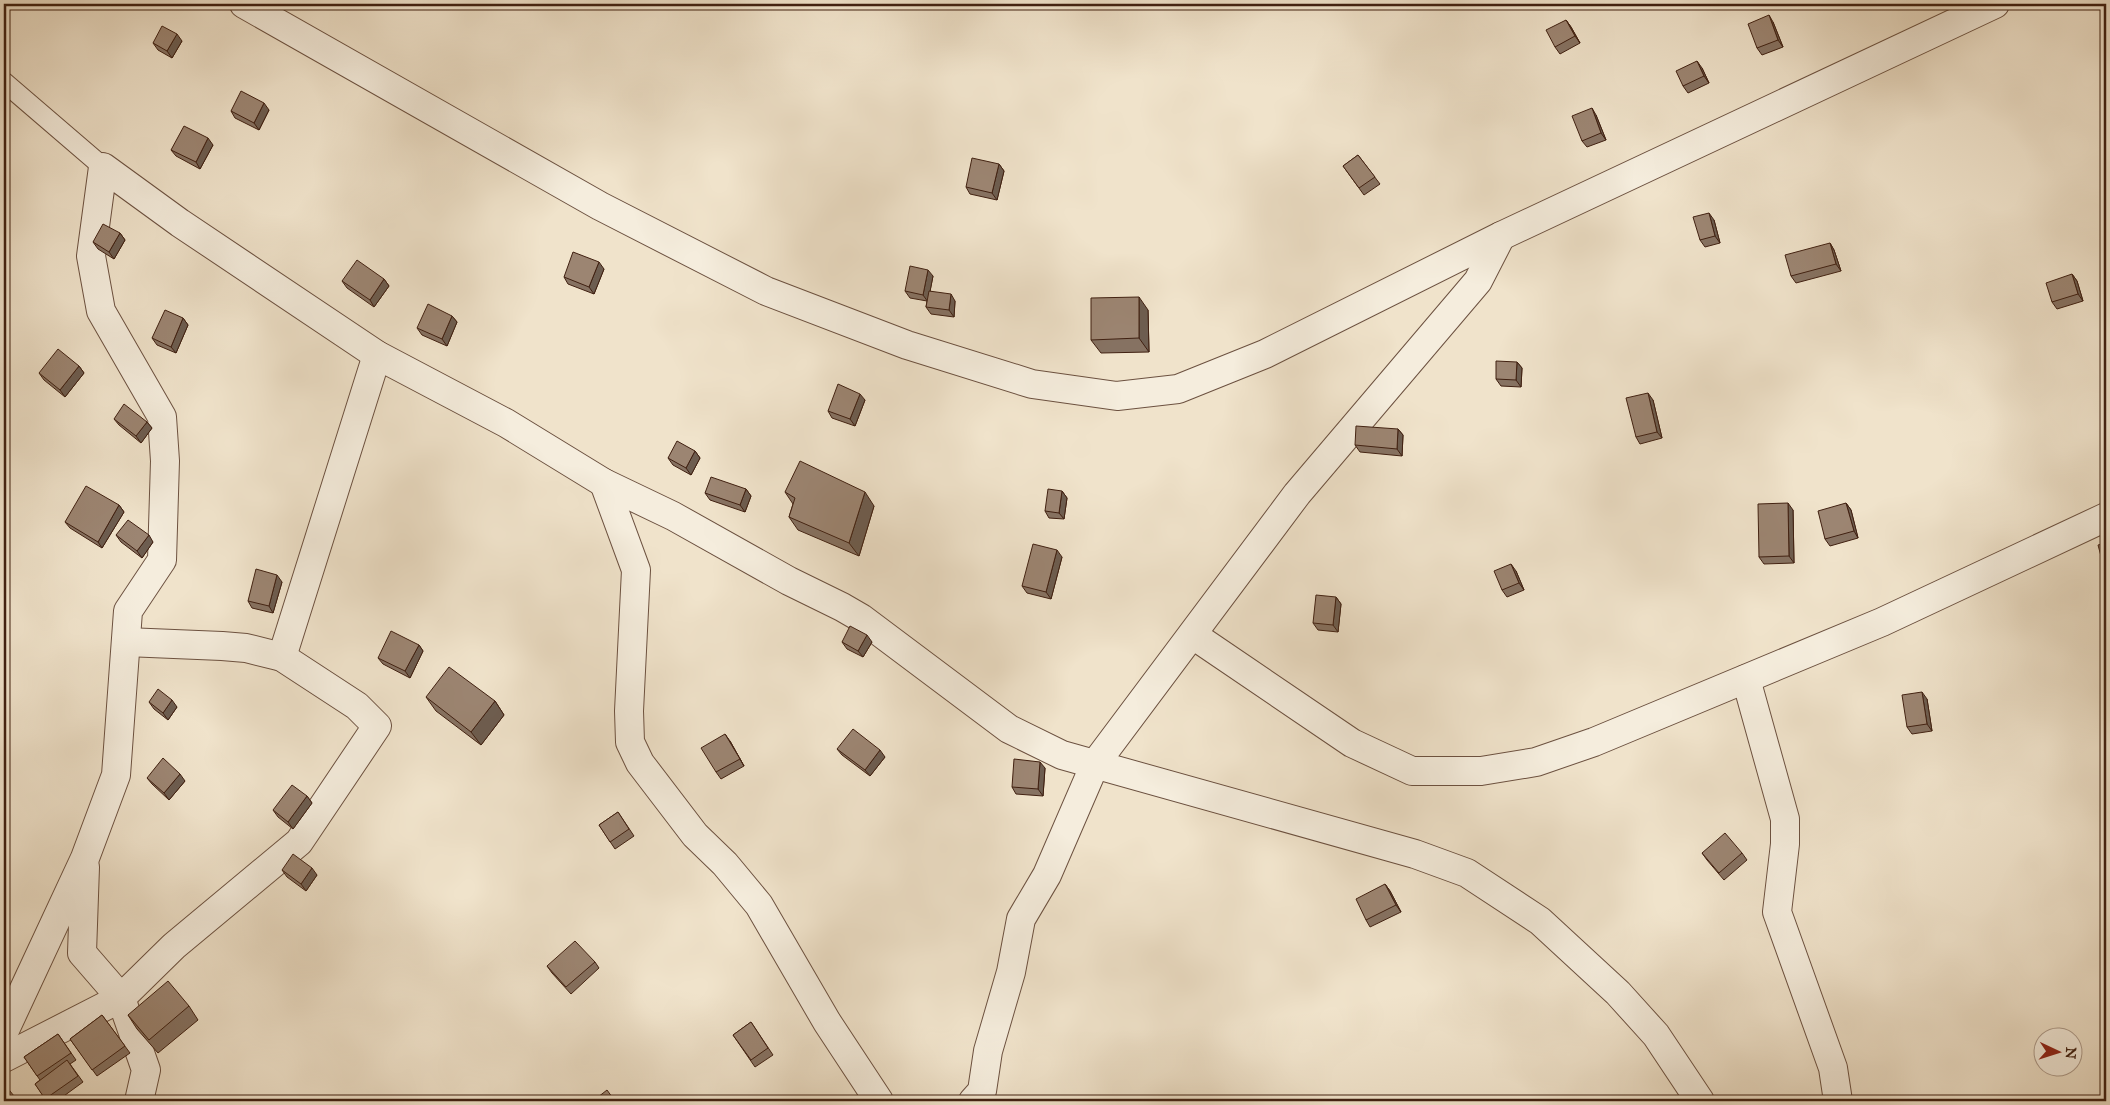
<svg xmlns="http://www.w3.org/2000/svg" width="2110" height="1105" viewBox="0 0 2110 1105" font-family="'IM FELL Great Primer',serif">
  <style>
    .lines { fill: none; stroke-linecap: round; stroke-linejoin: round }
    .service-casing { stroke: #6c5140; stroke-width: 21 }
    .minor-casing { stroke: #6c5140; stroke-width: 30 }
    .service { stroke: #f5eddd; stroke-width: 19 }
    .minor { stroke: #f5eddd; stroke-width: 28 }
    .wall { fill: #867262; stroke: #402011 }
    .shaded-wall { fill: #6d5d50; stroke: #402011 }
    .building { fill: #9c8572; stroke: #402011 }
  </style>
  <rect width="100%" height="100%" fill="#f0e3cb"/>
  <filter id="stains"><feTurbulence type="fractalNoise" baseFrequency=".004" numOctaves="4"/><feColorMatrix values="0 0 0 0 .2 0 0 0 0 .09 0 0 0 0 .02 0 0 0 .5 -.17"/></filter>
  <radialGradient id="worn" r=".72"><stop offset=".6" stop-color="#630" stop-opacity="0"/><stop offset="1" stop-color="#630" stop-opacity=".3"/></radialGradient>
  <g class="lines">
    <defs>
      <path id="service" d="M4,82L103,167"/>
      <g id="minor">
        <path d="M244,4L600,206L766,291L907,345L1032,384L1117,396L1178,389L1265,354L1501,236L1995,4"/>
        <path d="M604,483L636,570L629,711L630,742L640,763L695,835L725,864L759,905L827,1022L879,1101"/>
        <path d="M1193,635L1352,743L1412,771H1481L1536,762L1594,742L1882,622L2106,517"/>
        <path d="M282,657L377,355"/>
        <path d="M1746,679L1785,819V844L1777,912L1833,1068L1838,1101"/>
        <path d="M85,867L82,953L121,998L146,1070L139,1101"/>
        <path d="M4,1032L85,858L116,775L128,611L162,560L165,461L162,417L101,311L91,256L103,167L180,223L377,355L506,423L604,483L673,516L789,581L842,607L861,618L1009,729L1062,755L1415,854L1467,873L1540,921L1618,993L1656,1035L1700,1101"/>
        <path d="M4,1058L121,998L174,946L299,842L377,726L357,706L282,657L246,648L222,646L126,642"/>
        <path d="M973,1101L982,1091L988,1051L1011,972L1021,919L1047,875L1095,764L1297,494L1478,281L1501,236"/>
      </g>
    </defs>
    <!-- service casing -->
    <use href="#service" class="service-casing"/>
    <!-- minor casing -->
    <use href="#minor" class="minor-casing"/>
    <!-- service -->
    <use href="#service" class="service"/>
    <!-- minor -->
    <use href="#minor" class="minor"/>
  </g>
  <!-- wall -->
  <g class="wall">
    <path d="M1566,20L1571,27L1580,43L1560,54L1555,47Z"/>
    <path d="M1773,22L1783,47L1762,55L1757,48Z"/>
    <path d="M182,41L172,58L158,50L153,43Z"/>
    <path d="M1702,68L1709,83L1688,93L1683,86Z"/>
    <path d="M269,110L259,130L235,118L231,111Z"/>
    <path d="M1596,115L1606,140L1587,147L1582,141Z"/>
    <path d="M213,145L200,169L176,156L171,150Z"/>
    <path d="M1358,155L1380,184L1364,195L1343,166Z"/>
    <path d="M999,164L1004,171L997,200L970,194L966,187Z"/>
    <path d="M1714,220L1720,243L1705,247L1700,240Z"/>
    <path d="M120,233L125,240L114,259L98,249L93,242Z"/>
    <path d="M1830,243L1834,250L1841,271L1796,283L1791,276Z"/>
    <path d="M604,269L594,294L568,284L564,277Z"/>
    <path d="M2072,274L2077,281L2083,301L2057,309L2052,302Z"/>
    <path d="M933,276L930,291L955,301L954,317L931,314L926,307L927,301L910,298L905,291Z"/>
    <path d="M384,279L389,286L374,307L347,288L342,281Z"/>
    <path d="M1148,310L1149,352L1101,353L1091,340Z"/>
    <path d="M452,316L457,322L447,346L422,335L417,328Z"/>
    <path d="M183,318L188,325L176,353L157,345L152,338Z"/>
    <path d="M1517,362L1522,368L1521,387L1501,386L1496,379Z"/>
    <path d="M79,366L84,373L65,397L44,380L39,373Z"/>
    <path d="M865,400L855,426L832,418L828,411Z"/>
    <path d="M1653,400L1662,438L1640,444L1636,437Z"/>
    <path d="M114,419L147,422L152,428L141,443L119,425Z"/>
    <path d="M1398,429L1403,435L1402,456L1360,452L1355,445Z"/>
    <path d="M695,451L700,458L691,475L673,465L668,458Z"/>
    <path d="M746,489L751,496L745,512L710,500L705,493Z"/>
    <path d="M1062,491L1067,498L1064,519L1049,518L1045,511Z"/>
    <path d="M785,492L874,506L859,556L798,530L789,517L793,504Z"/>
    <path d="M1846,503L1851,510L1858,538L1830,546L1825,539Z"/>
    <path d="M119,505L124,512L102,548L70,528L65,522Z"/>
    <path d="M1793,510L1794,563L1764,564L1759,557Z"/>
    <path d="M116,535L153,542L142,558L121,542Z"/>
    <path d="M1062,557L1051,599L1027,593L1022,586Z"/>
    <path d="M1516,571L1524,590L1507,597L1502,590Z"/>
    <path d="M282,582L273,613L252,608L248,601Z"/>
    <path d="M1336,597L1341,604L1338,632L1318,630L1313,623Z"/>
    <path d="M842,642H872L863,657L847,649Z"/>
    <path d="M419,645L423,651L410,678L383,664L378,658Z"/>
    <path d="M426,697L495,701L504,715L481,745L436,711Z"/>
    <path d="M1927,699L1932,731L1912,734L1907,727Z"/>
    <path d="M149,702L177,707L168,720L154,709Z"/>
    <path d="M730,741L744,766L721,779L716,772Z"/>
    <path d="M837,749L885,757L870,776L842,755Z"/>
    <path d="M1045,768L1043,796L1016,794L1012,787Z"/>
    <path d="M147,778L185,781L169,800L152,784Z"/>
    <path d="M307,796L312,803L293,829L278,817L273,810Z"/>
    <path d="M618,812L634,836L615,849L599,825Z"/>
    <path d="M1702,853H1742L1747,860L1724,880L1707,860Z"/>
    <path d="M282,870L317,875L306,891L287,877Z"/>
    <path d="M1385,884L1390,891L1401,912L1370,927L1366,920Z"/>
    <path d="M595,962L599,968L571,994L552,973L547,966Z"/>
    <path d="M189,1006L198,1020L158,1053L137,1029L128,1015Z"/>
    <path d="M102,1015L130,1053L97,1076L70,1039Z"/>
    <path d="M751,1022L773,1055L755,1067L733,1035Z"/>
    <path d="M58,1034L76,1060L70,1064L83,1082L57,1101H47L35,1084L40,1080L24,1057Z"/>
  </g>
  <!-- shaded-wall -->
  <g class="shaded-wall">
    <path d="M1769,15L1773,22L1783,47L1778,40Z"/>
    <path d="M1566,20L1571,27L1580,43L1575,36Z"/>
    <path d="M177,34L182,41L172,58L167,51Z"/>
    <path d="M1697,61L1702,68L1709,83L1704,76Z"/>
    <path d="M264,103L269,110L259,130L254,123Z"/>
    <path d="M1592,108L1596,115L1606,140L1601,133Z"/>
    <path d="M208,138L213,145L200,169L196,162Z"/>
    <path d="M999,164L1004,171L997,200L992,193Z"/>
    <path d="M1709,213L1714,220L1720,243L1715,236Z"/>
    <path d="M120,233L125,240L114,259L109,252Z"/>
    <path d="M1830,243L1834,250L1841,271L1836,264Z"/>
    <path d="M599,262L604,269L594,294L589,287Z"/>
    <path d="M928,270L933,276L928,302L923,295Z"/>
    <path d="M2072,274L2077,281L2083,301L2078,294Z"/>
    <path d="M384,279L389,286L374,307L370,300Z"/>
    <path d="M951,294L955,301L954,317L949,310Z"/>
    <path d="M1139,297L1148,310L1149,352L1139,338Z"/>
    <path d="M452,316L457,322L447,346L442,339Z"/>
    <path d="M183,318L188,325L176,353L171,347Z"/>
    <path d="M1517,362L1522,368L1521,387L1516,380Z"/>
    <path d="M79,366L84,373L65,397L60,390Z"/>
    <path d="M1648,393L1653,400L1662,438L1657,432Z"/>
    <path d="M860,394L865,400L855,426L850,419Z"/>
    <path d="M147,422L152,428L141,443L136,436Z"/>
    <path d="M1398,429L1403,435L1402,456L1397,449Z"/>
    <path d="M695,451L700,458L691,475L686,468Z"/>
    <path d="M746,489L751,496L745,512L740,505Z"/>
    <path d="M1062,491L1067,498L1064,519L1059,513Z"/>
    <path d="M865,492L874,506L859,556L849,543Z"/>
    <path d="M1788,503L1793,510L1794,563L1789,556Z"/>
    <path d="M1846,503L1851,510L1858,538L1854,531Z"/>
    <path d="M119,505L124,512L102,548L98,542Z"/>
    <path d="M149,535L153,542L142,558L137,551Z"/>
    <path d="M1057,550L1062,557L1051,599L1046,592Z"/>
    <path d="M1511,564L1516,571L1524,590L1519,583Z"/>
    <path d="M277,575L282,582L273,613L269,606Z"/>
    <path d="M1336,597L1341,604L1338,632L1333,625Z"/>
    <path d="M867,635L872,642L863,657L858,651Z"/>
    <path d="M419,645L423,651L410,678L405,671Z"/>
    <path d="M1922,692L1927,699L1932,731L1927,724Z"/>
    <path d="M172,700L177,707L168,720L163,713Z"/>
    <path d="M495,701L504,715L481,745L471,732Z"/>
    <path d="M725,734L730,741L744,766L740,759Z"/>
    <path d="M880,750L885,757L870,776L865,770Z"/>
    <path d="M1040,762L1045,768L1043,796L1038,789Z"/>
    <path d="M180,774L185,781L169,800L164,793Z"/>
    <path d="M307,796L312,803L293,829L288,822Z"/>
    <path d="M312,868L317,875L306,891L301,884Z"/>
    <path d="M1385,884L1390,891L1401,912L1396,905Z"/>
  </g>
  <!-- building -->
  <g class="building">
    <path d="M1769,15L1778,40L1757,48L1748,24Z"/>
    <path d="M1566,20L1575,36L1555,47L1546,30Z"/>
    <path d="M162,26L177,34L167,51L153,43Z"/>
    <path d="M1697,61L1704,76L1683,86L1676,71Z"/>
    <path d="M241,91L264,103L254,123L231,111Z"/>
    <path d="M1592,108L1601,133L1582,141L1572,116Z"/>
    <path d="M184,126L208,138L196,162L171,150Z"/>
    <path d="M1358,155L1375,177L1359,188L1343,166Z"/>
    <path d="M972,158L999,164L992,193L966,187Z"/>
    <path d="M1709,213L1715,236L1700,240L1693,217Z"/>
    <path d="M103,224L120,233L109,252L93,242Z"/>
    <path d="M1830,243L1836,264L1791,276L1785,255Z"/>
    <path d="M573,252L599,262L589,287L564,277Z"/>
    <path d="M357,260L384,279L370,300L342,281Z"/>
    <path d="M910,266L928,270L923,295L905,291Z"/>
    <path d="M2072,274L2078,294L2052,302L2046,283Z"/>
    <path d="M929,291L951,294L949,310L926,307Z"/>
    <path d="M1139,297V338L1091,340V298Z"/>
    <path d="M428,304L452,316L442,339L417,328Z"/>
    <path d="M165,310L183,318L171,347L152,338Z"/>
    <path d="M58,349L79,366L60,390L39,373Z"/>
    <path d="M1496,361L1517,362L1516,380L1496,379Z"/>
    <path d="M838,384L860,394L850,419L828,411Z"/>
    <path d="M1648,393L1657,432L1636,437L1626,398Z"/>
    <path d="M124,404L147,422L136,436L114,419Z"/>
    <path d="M1356,426L1398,429L1397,449L1355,445Z"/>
    <path d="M677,441L695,451L686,468L668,458Z"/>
    <path d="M800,461L865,492L849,543L789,517L795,498L785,492Z"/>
    <path d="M711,477L746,489L740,505L705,493Z"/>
    <path d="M86,486L119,505L98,542L65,522Z"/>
    <path d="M1048,489L1062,491L1059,513L1045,511Z"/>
    <path d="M1788,503L1789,556L1759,557L1758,504Z"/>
    <path d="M1846,503L1854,531L1825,539L1818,511Z"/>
    <path d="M128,520L149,535L137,551L116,535Z"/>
    <path d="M2106,543V575L2098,545Z"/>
    <path d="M1033,544L1057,550L1046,592L1022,586Z"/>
    <path d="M1511,564L1519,583L1502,590L1494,571Z"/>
    <path d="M256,569L277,575L269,606L248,601Z"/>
    <path d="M1316,595L1336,597L1333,625L1313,623Z"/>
    <path d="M850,626L867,635L858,651L842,642Z"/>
    <path d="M391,631L419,645L405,671L378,658Z"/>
    <path d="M449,667L495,701L471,732L426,697Z"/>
    <path d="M158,689L172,700L163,713L149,702Z"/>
    <path d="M1922,692L1927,724L1907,727L1902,695Z"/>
    <path d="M853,729L880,750L865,770L837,749Z"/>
    <path d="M725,734L740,759L716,772L701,748Z"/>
    <path d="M163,758L180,774L164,793L147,778Z"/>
    <path d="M1014,759L1040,762L1038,789L1012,787Z"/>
    <path d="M292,785L307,796L288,822L273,810Z"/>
    <path d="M618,812L629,829L610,842L599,825Z"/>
    <path d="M1725,833L1742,853L1719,873L1702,853Z"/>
    <path d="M293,854L312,868L301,884L282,870Z"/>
    <path d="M1385,884L1396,905L1366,920L1356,899Z"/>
    <path d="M575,941L595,962L566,987L547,966Z"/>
    <path d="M168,981L189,1006L149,1040L128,1015Z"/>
    <path d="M102,1015L125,1046L92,1070L70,1039Z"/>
    <path d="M751,1022L768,1048L751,1060L733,1035Z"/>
    <path d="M58,1034L71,1053L37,1076L24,1057Z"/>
    <path d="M67,1060L78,1076L45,1099L35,1084Z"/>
    <path d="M6,1086L18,1101H4V1087Z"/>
    <path d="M607,1090L615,1101H593Z"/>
  </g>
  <!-- margin -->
  <rect width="2110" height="1105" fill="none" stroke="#f0e3cb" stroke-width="20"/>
  <rect x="5" y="5" width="2100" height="1095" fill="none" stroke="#402011" stroke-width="2.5"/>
  <rect x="10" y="10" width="2090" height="1085" fill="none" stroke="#402011"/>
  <!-- north arrow -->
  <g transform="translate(2058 1052) rotate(94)"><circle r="24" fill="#f5eddd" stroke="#ad9b8b"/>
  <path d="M0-4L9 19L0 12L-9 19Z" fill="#8f2418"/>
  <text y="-8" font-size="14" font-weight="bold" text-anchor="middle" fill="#402011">N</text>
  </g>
  <rect width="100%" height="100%" filter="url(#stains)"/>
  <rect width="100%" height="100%" fill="url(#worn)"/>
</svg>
